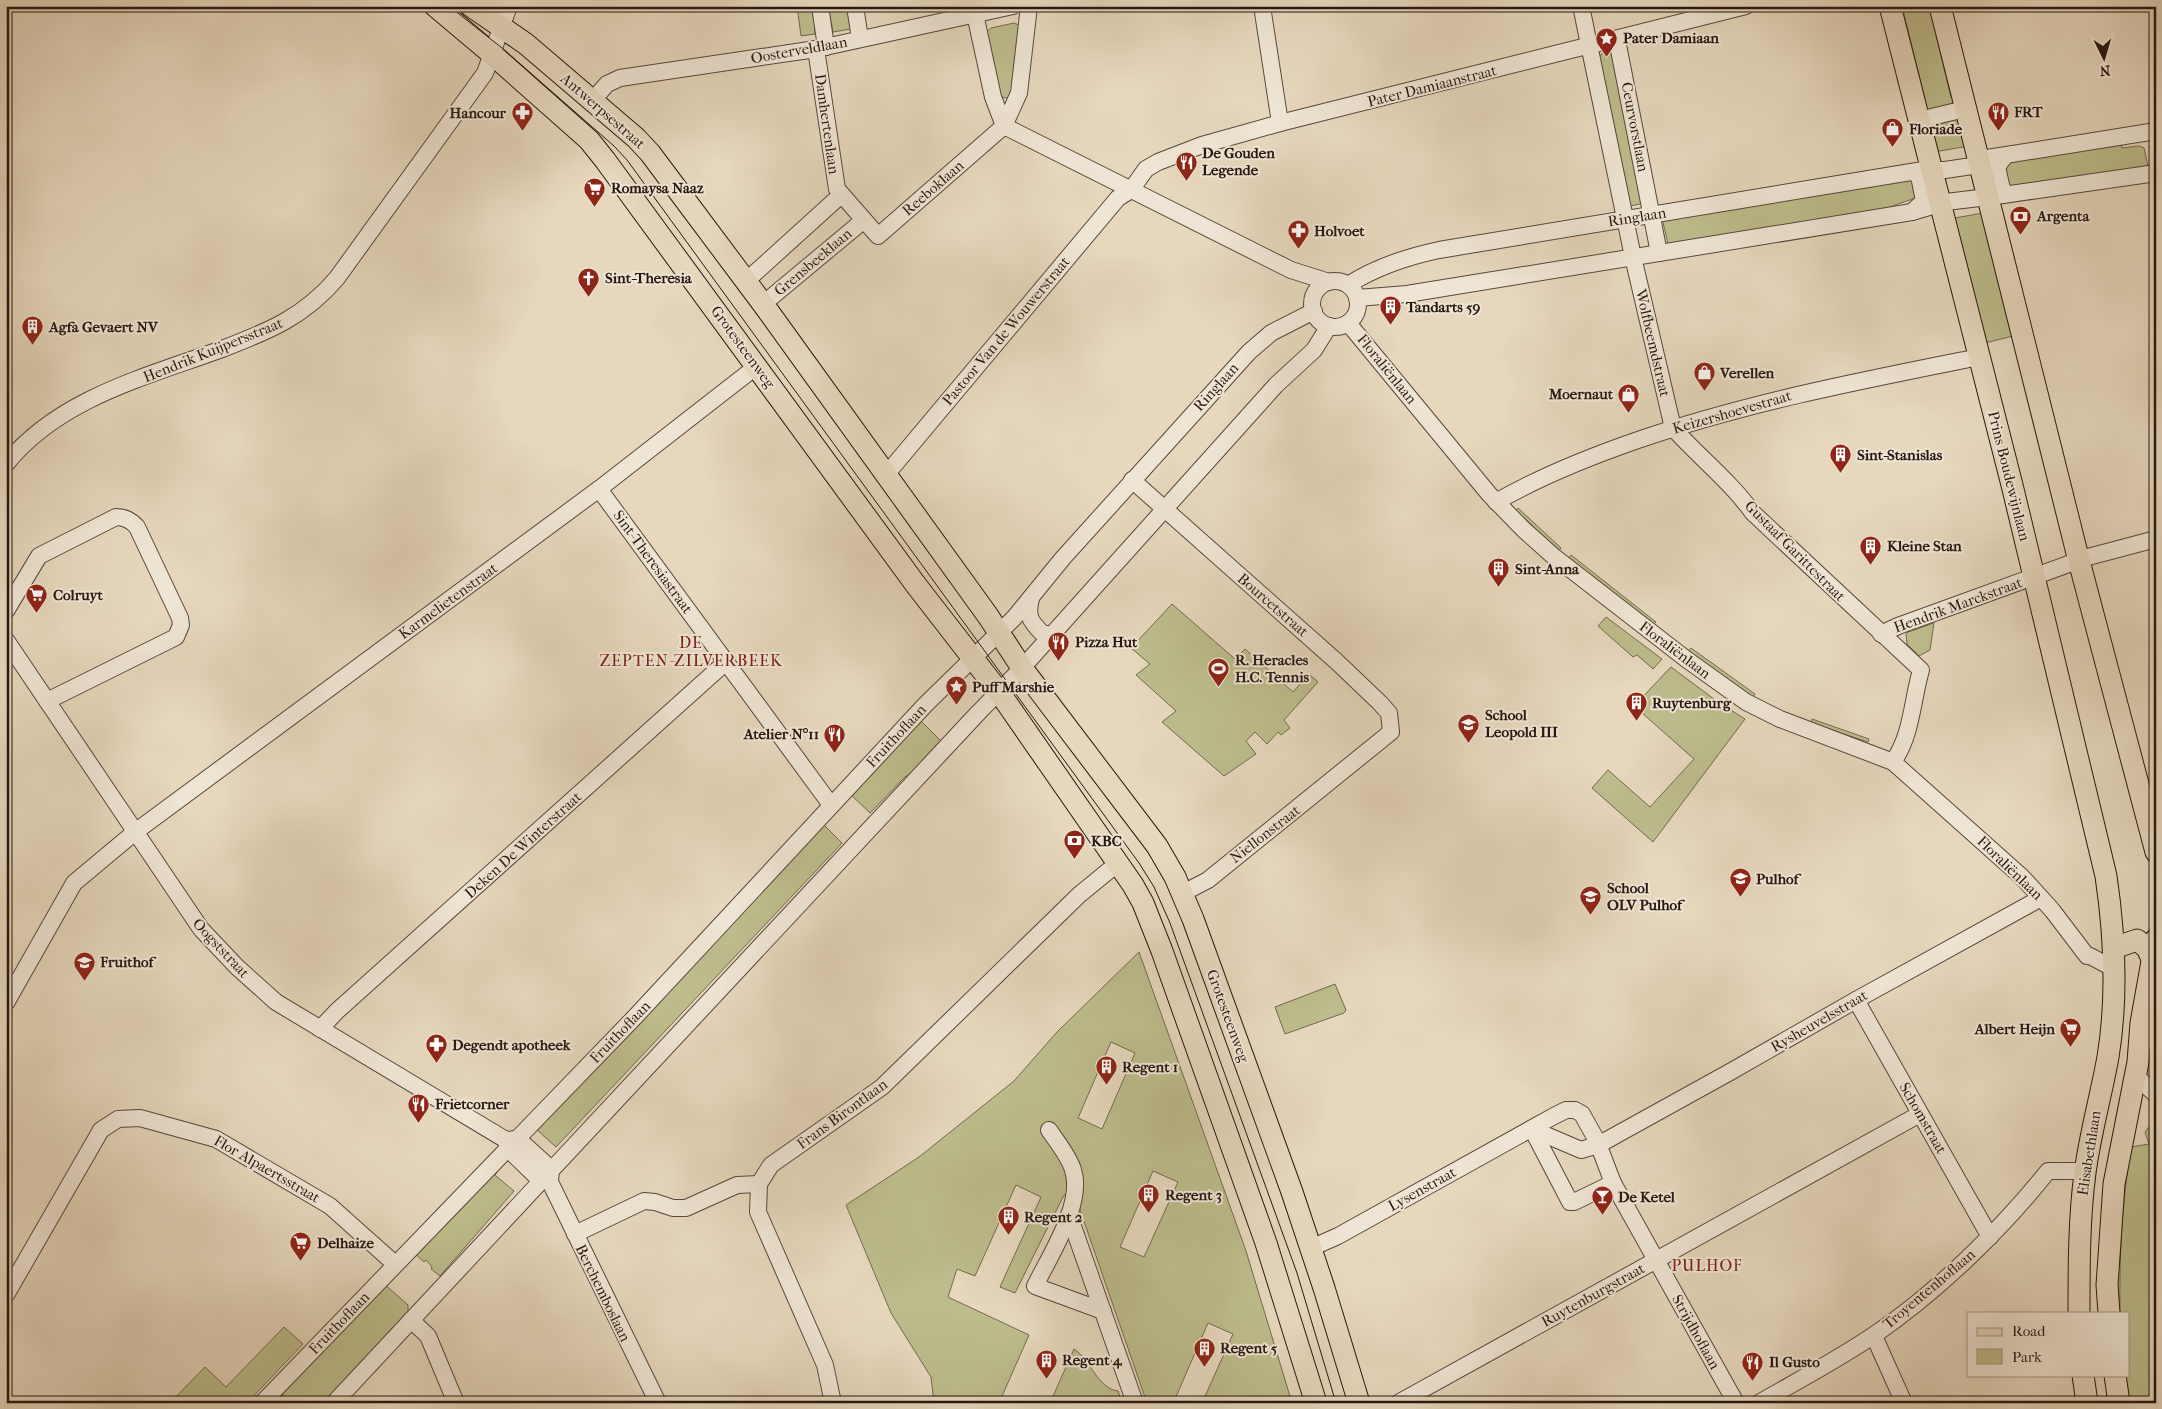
<svg xmlns="http://www.w3.org/2000/svg" width="2162" height="1409" viewBox="0 0 2162 1409" font-family="'IM FELL French Canon',serif">
  <style>
    .green { fill: #bdbc8c; stroke: #726a4e; fill-rule: evenodd }
    .lines { fill: none; stroke-linecap: round; stroke-linejoin: round }
    .minor-casing { stroke: #57473c; stroke-width: 18 }
    .major-casing { stroke: #271711; stroke-width: 23 }
    .minor { stroke: #efe5d4; stroke-width: 16 }
    .major { stroke: #e6d7bd; stroke-width: 21 }
    .tram { stroke: #271711; stroke-width: 1 }
    .labels { text-anchor: middle; dominant-baseline: central; stroke-width: 4; stroke-linejoin: round; paint-order: stroke }
    .poi-label { font-size: 15px; font-weight: bold; fill: #271711; stroke: #efe5d4; text-anchor: start }
    .street-label { font-size: 15px; fill: #271711; stroke: #efe5d4 }
    .neighbourhood-label { font-size: 16px; letter-spacing: 1px; fill: #7a1f14; stroke: #efe5d4 }
  </style>
  <rect width="100%" height="100%" fill="#e6d7bd"/>
  <filter id="stains"><feTurbulence type="fractalNoise" baseFrequency=".004" numOctaves="4"/><feColorMatrix values="0 0 0 0 .2 0 0 0 0 .09 0 0 0 0 .02 0 0 0 .5 -.17"/></filter>
  <radialGradient id="worn" r=".72"><stop offset=".6" stop-color="#630" stop-opacity="0"/><stop offset="1" stop-color="#630" stop-opacity=".3"/></radialGradient>
  <!-- green -->
  <g class="green">
    <path d="M797,6H814L815,34L801,36Z"/>
    <path d="M828,6H848L851,29L833,32Z"/>
    <path d="M1902,6H1929L1951,97H1956L1954,104L1929,111L1922,105L1926,103Z"/>
    <path d="M1014,23L1019,25L1013,92L1010,97L1005,98L1000,96L987,32L991,28Z"/>
    <path d="M1605,50L1612,51L1645,203L1630,206L1599,57Z"/>
    <path d="M1961,115L1969,146L1934,152L1926,122Z"/>
    <path d="M2121,143L2122,148L2139,146L2144,148L2148,166L2010,188L2003,168L2009,161Z"/>
    <path d="M1911,180L1915,182L1918,196C1907,203 1896,202 1885,211L1668,244L1662,218Z"/>
    <path d="M1983,213L2017,335L1981,344L1955,218Z"/>
    <path d="M1518,508L1561,548L1559,551L1519,513L1514,512Z"/>
    <path d="M1571,555L1656,622L1654,624L1569,558Z"/>
    <path d="M1172,604L1235,659L1245,649L1293,692L1309,674L1318,682L1284,720L1290,728L1281,735L1278,732L1267,744L1255,732L1246,741L1256,754L1224,776L1162,722L1176,711L1136,675L1150,664L1131,648Z"/>
    <path d="M1606,617L1662,659L1653,669L1637,655L1633,657L1598,626Z"/>
    <path d="M1934,623L1930,650L1919,656L1907,644L1906,634L1908,632Z"/>
    <path d="M1691,648L1755,694L1752,699L1750,695L1691,653H1686Z"/>
    <path d="M1671,667L1718,702L1745,719L1653,842L1592,788L1608,770L1650,807L1694,759L1634,706Z"/>
    <path d="M1812,719L1869,739L1868,742L1811,723Z"/>
    <path d="M921,721L941,741L912,776H906L870,813L848,792Z"/>
    <path d="M821,822L842,843L556,1147L536,1129Z"/>
    <path d="M1139,952L1246,1251L1292,1403H1202L1233,1334L1208,1323L1175,1399L1182,1403H1147L1079,1207L1064,1195L1015,1293L1000,1287L1041,1197L1016,1185L975,1276L957,1269L948,1297L1029,1335L999,1403H934L931,1377L891,1313L846,1205L919,1157L1014,1081L1057,1032ZM1111,1042L1135,1053L1102,1129L1078,1118ZM1153,1171L1178,1182L1144,1257L1120,1247Z"/>
    <path d="M1335,984L1346,1010L1344,1013L1285,1034L1275,1007Z"/>
    <path d="M2153,1127H2156V1403H2129L2125,1375H2128V1313H2120C2119,1257 2122,1203 2131,1147L2149,1144L2145,1132L2148,1128Z"/>
    <path d="M500,1168L495,1175L514,1191L440,1276L431,1269L432,1267L426,1260L424,1262L412,1251Z"/>
    <path d="M382,1282L408,1305V1313L328,1403H281L284,1389Z"/>
    <path d="M284,1327L303,1344L247,1403H170L205,1367L226,1387Z"/>
    <path d="M1074,1349C1090,1359 1098,1389 1118,1391L1122,1403H1050Z"/>
  </g>
  <g class="lines">
    <defs>
      <g id="minor">
        <path d="M820,6L826,47"/>
        <path d="M855,6L860,39"/>
        <path d="M1262,6L1280,123"/>
        <path d="M1581,6L1633,257L1673,428C1699,457 1730,481 1753,513L1921,670C1912,701 1912,735 1893,762"/>
        <path d="M975,14L993,97L1004,126"/>
        <path d="M1617,40L1659,253"/>
        <path d="M816,49L837,189L878,236L1004,126L1019,93L1029,6"/>
        <path d="M592,101L607,84L620,78L816,49L1013,6"/>
        <path d="M1919,120L1965,109"/>
        <path d="M1004,126L1291,270L1329,282"/>
        <path d="M2005,156L1997,167L2002,189L2007,194"/>
        <path d="M1912,212L1924,201L1919,176L1913,172"/>
        <circle cx="1335" cy="304" r="23"/>
        <path d="M745,282L841,195"/>
        <path d="M1348,285C1376,267 1406,257 1439,250L1923,170H1945L1972,166L1987,158L2156,131"/>
        <path d="M1357,298L1407,294L1912,212L1946,202L1996,196L2156,173"/>
        <path d="M763,304L864,220"/>
        <path d="M1348,323L1489,494L1523,529L1552,555L1686,659L1746,702L1780,719L1893,762L2022,877L2052,910L2087,956H2090L2111,967L2116,971"/>
        <path d="M6,464C59,398 146,377 222,349C269,331 304,317 337,278L485,73L509,6"/>
        <path d="M885,476L1118,198L1131,190L1146,169L1158,162L1202,145L1280,123L1746,6"/>
        <path d="M1132,480L1336,661L1379,702L1389,713L1391,732L1208,880L1183,893"/>
        <path d="M599,489L831,805"/>
        <path d="M1496,502C1541,476 1589,457 1638,440C1749,402 1864,380 1979,357"/>
        <path d="M1031,598C1027,616 1029,620 1042,633L1052,635"/>
        <path d="M6,611L39,556L116,517C125,517 131,520 137,527L180,618L181,625L176,637L47,701"/>
        <path d="M1881,634L1898,626L2088,557L2156,539"/>
        <path d="M6,640L201,929L237,967L276,1002L506,1140L518,1139L551,1169"/>
        <path d="M1856,1000L1990,1237"/>
        <path d="M6,1003L74,883L135,832L599,489L757,366"/>
        <path d="M320,1029L337,1011L726,662"/>
        <path d="M2135,1075L2156,1095"/>
        <path d="M1532,1129L1581,1150L1598,1145L1730,1072L1856,1000L2041,898"/>
        <path d="M1532,1129L1570,1202H1574L1613,1183"/>
        <path d="M1049,1130C1057,1142 1069,1156 1073,1170C1084,1204 1050,1255 1035,1286L1103,1311"/>
        <path d="M506,1140L508,1149L540,1180"/>
        <path d="M551,1169L550,1182L658,1403"/>
        <path d="M1069,1215L1135,1403"/>
        <path d="M575,1234L644,1201L655,1202L673,1208H686L737,1185L759,1184"/>
        <path d="M1311,1248L1338,1236L1554,1116L1566,1110H1575L1582,1114L1597,1141L1613,1183L1736,1403"/>
        <path d="M6,1295L101,1130L118,1119L140,1118L216,1139L330,1206L395,1264"/>
        <path d="M411,1320L428,1336L456,1403"/>
        <path d="M1874,1336L1904,1403"/>
        <path d="M262,1403L633,1019L925,705L1014,618L1063,558L1249,352L1271,333L1314,311"/>
        <path d="M334,1403L978,713L1022,668L1276,385L1314,350L1329,326"/>
        <path d="M833,1403L825,1365L758,1212L759,1184L771,1165L882,1087L1079,895L1118,863"/>
        <path d="M1398,1403L1920,1114"/>
        <path d="M1759,1403C1797,1381 1837,1360 1874,1335C1936,1293 2001,1230 2048,1171H2085"/>
      </g>
      <g id="major">
        <path d="M435,6L492,54L589,140L605,160L916,585L999,692L1133,885L1143,903L1162,951L1266,1243L1316,1403"/>
        <path d="M471,6L526,44L636,138L650,153L763,304L988,616L1022,668L1157,846L1175,877L1193,919L1292,1192L1324,1288L1359,1403"/>
        <path d="M1890,6L2012,485L2106,876C2115,937 2118,996 2108,1057C2101,1096 2090,1134 2085,1173C2079,1219 2079,1266 2079,1313"/>
        <path d="M1940,6L2079,561L2156,852"/>
        <path d="M2114,948L2137,940L2147,948L2152,959"/>
        <path d="M2109,1313L2107,1285L2114,1184L2138,1062L2141,1023L2156,939"/>
        <path d="M2083,1375L2087,1403"/>
        <path d="M2115,1375L2119,1403"/>
      </g>
    </defs>
    <!-- minor casing -->
    <use href="#minor" class="minor-casing"/>
    <!-- major casing -->
    <use href="#major" class="major-casing"/>
    <!-- minor -->
    <use href="#minor" class="minor"/>
    <!-- major -->
    <use href="#major" class="major"/>
    <!-- tram -->
    <path class="tram" d="M449,6L502,48L614,146L627,160L1139,863L1154,887L1170,923L1297,1273L1336,1403"/>
  </g>
  <!-- icons -->
  <defs>
    <symbol id="sight-pin" viewBox="-11 -11 22 30"><path d="M0 17L-7.5 6A9.5 9.5 0 1 1 7.5 6Z" fill="#8f2418" stroke="#efe5d4"/><path d="M0-6L1.8-2.2L6-1.7L2.9 1.2L3.7 5.4L0 3.3L-3.7 5.4L-2.9 1.2L-6-1.7L-1.8-2.2Z" fill="#fff"/></symbol>
    <symbol id="restaurant-pin" viewBox="-11 -11 22 30"><path d="M0 17L-7.5 6A9.5 9.5 0 1 1 7.5 6Z" fill="#8f2418" stroke="#efe5d4"/><path d="M-5-6h1v4h1v-4h1v4h1v-4h1v5L-1.5 .5V6h-2V.5L-5-1ZM5-6V6H3V1.5H1.5Q1.5-4 5-6Z" fill="#fff"/></symbol>
    <symbol id="pharmacy-pin" viewBox="-11 -11 22 30"><path d="M0 17L-7.5 6A9.5 9.5 0 1 1 7.5 6Z" fill="#8f2418" stroke="#efe5d4"/><path d="M-2-6h4v4h4v4h-4v4h-4v-4h-4v-4h4Z" fill="#fff"/></symbol>
    <symbol id="shop-pin" viewBox="-11 -11 22 30"><path d="M0 17L-7.5 6A9.5 9.5 0 1 1 7.5 6Z" fill="#8f2418" stroke="#efe5d4"/><path d="M-5-2.5h2.3a2.7 3.5 0 0 1 5.4 0H5L5.5 6h-11ZM-1.5-2.5h3a1.5 2.3 0 0 0-3 0Z" fill="#fff"/></symbol>
    <symbol id="supermarket-pin" viewBox="-11 -11 22 30"><path d="M0 17L-7.5 6A9.5 9.5 0 1 1 7.5 6Z" fill="#8f2418" stroke="#efe5d4"/><path d="M-6-5.5h2.5l.6 2H6L4.5 2H-2.5L-4.4-4H-6ZM-1.5 3.2a1.3 1.3 0 1 0 .1 0ZM3 3.2a1.3 1.3 0 1 0 .1 0Z" fill="#fff"/></symbol>
    <symbol id="bank-pin" viewBox="-11 -11 22 30"><path d="M0 17L-7.5 6A9.5 9.5 0 1 1 7.5 6Z" fill="#8f2418" stroke="#efe5d4"/><path d="M-6-4H6V4H-6ZM0-2.3a2.3 2.3 0 1 0 0 4.6a2.3 2.3 0 1 0 0-4.6Z" fill="#fff"/></symbol>
    <symbol id="church-pin" viewBox="-11 -11 22 30"><path d="M0 17L-7.5 6A9.5 9.5 0 1 1 7.5 6Z" fill="#8f2418" stroke="#efe5d4"/><path d="M-1.2-6h2.4v3.5h3.3v2.4h-3.3V6h-2.4V-.1h-3.3v-2.4h3.3Z" fill="#fff"/></symbol>
    <symbol id="building-pin" viewBox="-11 -11 22 30"><path d="M0 17L-7.5 6A9.5 9.5 0 1 1 7.5 6Z" fill="#8f2418" stroke="#efe5d4"/><path d="M-4-6H4V6H1V3H-1V6H-4ZM-2.5-4.3h1.7v1.8h-1.7ZM.8-4.3h1.7v1.8H.8ZM-2.5-1h1.7V.8h-1.7ZM.8-1h1.7V.8H.8Z" fill="#fff"/></symbol>
    <symbol id="stadium-pin" viewBox="-11 -11 22 30"><path d="M0 17L-7.5 6A9.5 9.5 0 1 1 7.5 6Z" fill="#8f2418" stroke="#efe5d4"/><path d="M0-5a6.5 5 0 1 0 0 10a6.5 5 0 1 0 0-10ZM-3.5-1.8h7v3.6h-7Z" fill="#fff"/></symbol>
    <symbol id="school-pin" viewBox="-11 -11 22 30"><path d="M0 17L-7.5 6A9.5 9.5 0 1 1 7.5 6Z" fill="#8f2418" stroke="#efe5d4"/><path d="M0-5L7-2L0 1L-7-2ZM-4 1L0 2.5L4 1V4Q0 6-4 4Z" fill="#fff"/></symbol>
    <symbol id="bar-pin" viewBox="-11 -11 22 30"><path d="M0 17L-7.5 6A9.5 9.5 0 1 1 7.5 6Z" fill="#8f2418" stroke="#efe5d4"/><path d="M-6-5H6L.8 .8V4.5H3.5V6h-7V4.5H-.8V.8Z" fill="#fff"/></symbol>
  </defs>
  <g fill-rule="evenodd">
    <use href="#sight-pin" x="1594" y="26" width="25" height="34"/>
    <use href="#restaurant-pin" x="1986" y="100" width="25" height="34"/>
    <use href="#pharmacy-pin" x="510" y="100" width="25" height="34"/>
    <use href="#shop-pin" x="1880" y="116" width="25" height="34"/>
    <use href="#restaurant-pin" x="1174" y="150" width="25" height="34"/>
    <use href="#supermarket-pin" x="582" y="176" width="25" height="34"/>
    <use href="#bank-pin" x="2008" y="204" width="25" height="34"/>
    <use href="#pharmacy-pin" x="1286" y="218" width="25" height="34"/>
    <use href="#church-pin" x="576" y="266" width="25" height="34"/>
    <use href="#building-pin" x="1378" y="294" width="25" height="34"/>
    <use href="#building-pin" x="20" y="314" width="25" height="34"/>
    <use href="#shop-pin" x="1692" y="360" width="25" height="34"/>
    <use href="#shop-pin" x="1616" y="382" width="25" height="34"/>
    <use href="#building-pin" x="1828" y="442" width="25" height="34"/>
    <use href="#building-pin" x="1858" y="534" width="25" height="34"/>
    <use href="#building-pin" x="1486" y="556" width="25" height="34"/>
    <use href="#supermarket-pin" x="24" y="582" width="25" height="34"/>
    <use href="#restaurant-pin" x="1046" y="630" width="25" height="34"/>
    <use href="#stadium-pin" x="1206" y="656" width="25" height="34"/>
    <use href="#sight-pin" x="944" y="674" width="25" height="34"/>
    <use href="#building-pin" x="1624" y="690" width="25" height="34"/>
    <use href="#school-pin" x="1456" y="712" width="25" height="34"/>
    <use href="#restaurant-pin" x="822" y="722" width="25" height="34"/>
    <use href="#bank-pin" x="1062" y="828" width="25" height="34"/>
    <use href="#school-pin" x="1728" y="866" width="25" height="34"/>
    <use href="#school-pin" x="1578" y="884" width="25" height="34"/>
    <use href="#school-pin" x="72" y="950" width="25" height="34"/>
    <use href="#supermarket-pin" x="2058" y="1016" width="25" height="34"/>
    <use href="#pharmacy-pin" x="424" y="1032" width="25" height="34"/>
    <use href="#building-pin" x="1094" y="1054" width="25" height="34"/>
    <use href="#restaurant-pin" x="406" y="1092" width="25" height="34"/>
    <use href="#building-pin" x="1136" y="1182" width="25" height="34"/>
    <use href="#bar-pin" x="1590" y="1184" width="25" height="34"/>
    <use href="#building-pin" x="996" y="1204" width="25" height="34"/>
    <use href="#supermarket-pin" x="288" y="1230" width="25" height="34"/>
    <use href="#building-pin" x="1192" y="1336" width="25" height="34"/>
    <use href="#building-pin" x="1034" y="1348" width="25" height="34"/>
    <use href="#restaurant-pin" x="1740" y="1350" width="25" height="34"/>
  </g>
  <g class="labels">
    <!-- poi labels -->
    <g class="poi-label">
      <text x="1623" y="38">Pater Damiaan</text>
      <text x="2014" y="112">FRT</text>
      <text x="506" y="113" text-anchor="end">Hancour</text>
      <text x="1909" y="129">Floriade</text>
      <text x="1202" y="153">De Gouden<tspan x="1202" dy="17">Legende</tspan></text>
      <text x="611" y="188">Romaysa Naaz</text>
      <text x="2037" y="216">Argenta</text>
      <text x="1314" y="231">Holvoet</text>
      <text x="605" y="278">Sint-Theresia</text>
      <text x="1406" y="307">Tandarts 59</text>
      <text x="49" y="327">Agfa Gevaert NV</text>
      <text x="1720" y="373">Verellen</text>
      <text x="1613" y="394" text-anchor="end">Moernaut</text>
      <text x="1857" y="455">Sint-Stanislas</text>
      <text x="1887" y="546">Kleine Stan</text>
      <text x="1515" y="569">Sint-Anna</text>
      <text x="53" y="595">Colruyt</text>
      <text x="1075" y="642">Pizza Hut</text>
      <text x="1235" y="660">R. Heracles<tspan x="1235" dy="17">H.C. Tennis</tspan></text>
      <text x="972" y="687">Puff Marshie</text>
      <text x="1652" y="703">Ruytenburg</text>
      <text x="1485" y="715">School<tspan x="1485" dy="17">Leopold III</tspan></text>
      <text x="819" y="734" text-anchor="end">Atelier N°11</text>
      <text x="1091" y="841">KBC</text>
      <text x="1756" y="879">Pulhof</text>
      <text x="1607" y="888">School<tspan x="1607" dy="17">OLV Pulhof</tspan></text>
      <text x="100" y="962">Fruithof</text>
      <text x="2055" y="1029" text-anchor="end">Albert Heijn</text>
      <text x="452" y="1045">Degendt apotheek</text>
      <text x="1122" y="1067">Regent 1</text>
      <text x="435" y="1104">Frietcorner</text>
      <text x="1165" y="1195">Regent 3</text>
      <text x="1618" y="1197">De Ketel</text>
      <text x="1024" y="1217">Regent 2</text>
      <text x="317" y="1243">Delhaize</text>
      <text x="1220" y="1348">Regent 5</text>
      <text x="1062" y="1360">Regent 4</text>
      <text x="1769" y="1362">Il Gusto</text>
    </g>
    <!-- street labels -->
    <g class="street-label">
      <text transform="translate(799 50) rotate(-10)">Oosterveldlaan</text>
      <text transform="translate(1432 86) rotate(-14)">Pater Damiaanstraat</text>
      <text transform="translate(603 111) rotate(41)">Antwerpsestraat</text>
      <text transform="translate(827 124) rotate(82)">Damhertenlaan</text>
      <text transform="translate(1635 127) rotate(79)">Ceurvorstlaan</text>
      <text transform="translate(933 188) rotate(-41)">Reeboklaan</text>
      <text transform="translate(1637 217) rotate(-9)">Ringlaan</text>
      <text transform="translate(813 262) rotate(-40)">Grensbeeklaan</text>
      <text transform="translate(1006 331) rotate(-50)">Pastoor Van de Wouwerstraat</text>
      <text transform="translate(1653 343) rotate(77)">Wolfbeemdstraat</text>
      <text transform="translate(743 347) rotate(54)">Grotesteenweg</text>
      <text transform="translate(213 350) rotate(-22)">Hendrik Kuijpersstraat</text>
      <text transform="translate(1387 369) rotate(51)">Floraliënlaan</text>
      <text transform="translate(1216 387) rotate(-48)">Ringlaan</text>
      <text transform="translate(1732 412) rotate(-16)">Keizershoevestraat</text>
      <text transform="translate(2009 476) rotate(76)">Prins Boudewijnlaan</text>
      <text transform="translate(1795 551) rotate(45)">Gustaaf Garittestraat</text>
      <text transform="translate(653 562) rotate(54)">Sint-Theresiastraat</text>
      <text transform="translate(448 601) rotate(-36)">Karmelietenstraat</text>
      <text transform="translate(1273 605) rotate(41)">Bourcetstraat</text>
      <text transform="translate(1958 605) rotate(-20)">Hendrik Marckstraat</text>
      <text transform="translate(1675 650) rotate(37)">Floraliënlaan</text>
      <text transform="translate(896 736) rotate(-47)">Fruithoflaan</text>
      <text transform="translate(1265 834) rotate(-38)">Niellonstraat</text>
      <text transform="translate(523 845) rotate(-42)">Deken De Winterstraat</text>
      <text transform="translate(2010 868) rotate(44)">Floraliënlaan</text>
      <text transform="translate(221 948) rotate(47)">Oogststraat</text>
      <text transform="translate(1228 1016) rotate(70)">Grotesteenweg</text>
      <text transform="translate(1819 1021) rotate(-30)">Rysheuvelsstraat</text>
      <text transform="translate(620 1032) rotate(-46)">Fruithoflaan</text>
      <text transform="translate(842 1114) rotate(-36)">Frans Birontlaan</text>
      <text transform="translate(1923 1118) rotate(60)">Schomstraat</text>
      <text transform="translate(2089 1153) rotate(-81)">Elisabethlaan</text>
      <text transform="translate(267 1169) rotate(30)">Flor Alpaertsstraat</text>
      <text transform="translate(1422 1189) rotate(-29)">Lysenstraat</text>
      <text transform="translate(1929 1289) rotate(-40)">Troyentenhoflaan</text>
      <text transform="translate(603 1293) rotate(64)">Berchemboslaan</text>
      <text transform="translate(1593 1295) rotate(-29)">Ruytenburgstraat</text>
      <text transform="translate(339 1323) rotate(-46)">Fruithoflaan</text>
      <text transform="translate(1696 1332) rotate(61)">Strijdhoflaan</text>
    </g>
    <!-- neighbourhood labels -->
    <g class="neighbourhood-label">
      <text x="691" y="642">DE<tspan x="691" dy="18">ZEPTEN-ZILVERBEEK</tspan></text>
      <text x="1707" y="1265">PULHOF</text>
    </g>
  </g>
  <!-- margin -->
  <rect width="2162" height="1409" fill="none" stroke="#e6d7bd" stroke-width="25"/>
  <rect x="8" y="8" width="2147" height="1394" fill="none" stroke="#271711" stroke-width="2.5"/>
  <rect x="12" y="12" width="2137" height="1384" fill="none" stroke="#271711"/>
  <!-- legend -->
  <rect x="1967" y="1312" width="162" height="65" fill="#efe5d4" stroke="#9f9386"/>
  <rect x="1977" y="1328" width="25" height="8" fill="#e6d7bd" stroke="#9f9386"/>
  <text x="2012" y="1336" font-size="15" fill="#271711">Road</text>
  <rect x="1977" y="1349" width="25" height="15" fill="#bdbc8c" stroke="#9f9386"/>
  <text x="2012" y="1362" font-size="15" fill="#271711">Park</text>
  <!-- north arrow -->
  <g transform="translate(2104 58) rotate(175)" stroke="#efe5d4" stroke-width="4" paint-order="stroke">
  <path d="M0-4L9 19L0 12L-9 19Z" fill="#271711"/>
  <text y="-8" font-size="14" font-weight="bold" text-anchor="middle" fill="#271711">N</text>
  </g>
  <rect width="100%" height="100%" filter="url(#stains)"/>
  <rect width="100%" height="100%" fill="url(#worn)"/>
</svg>
